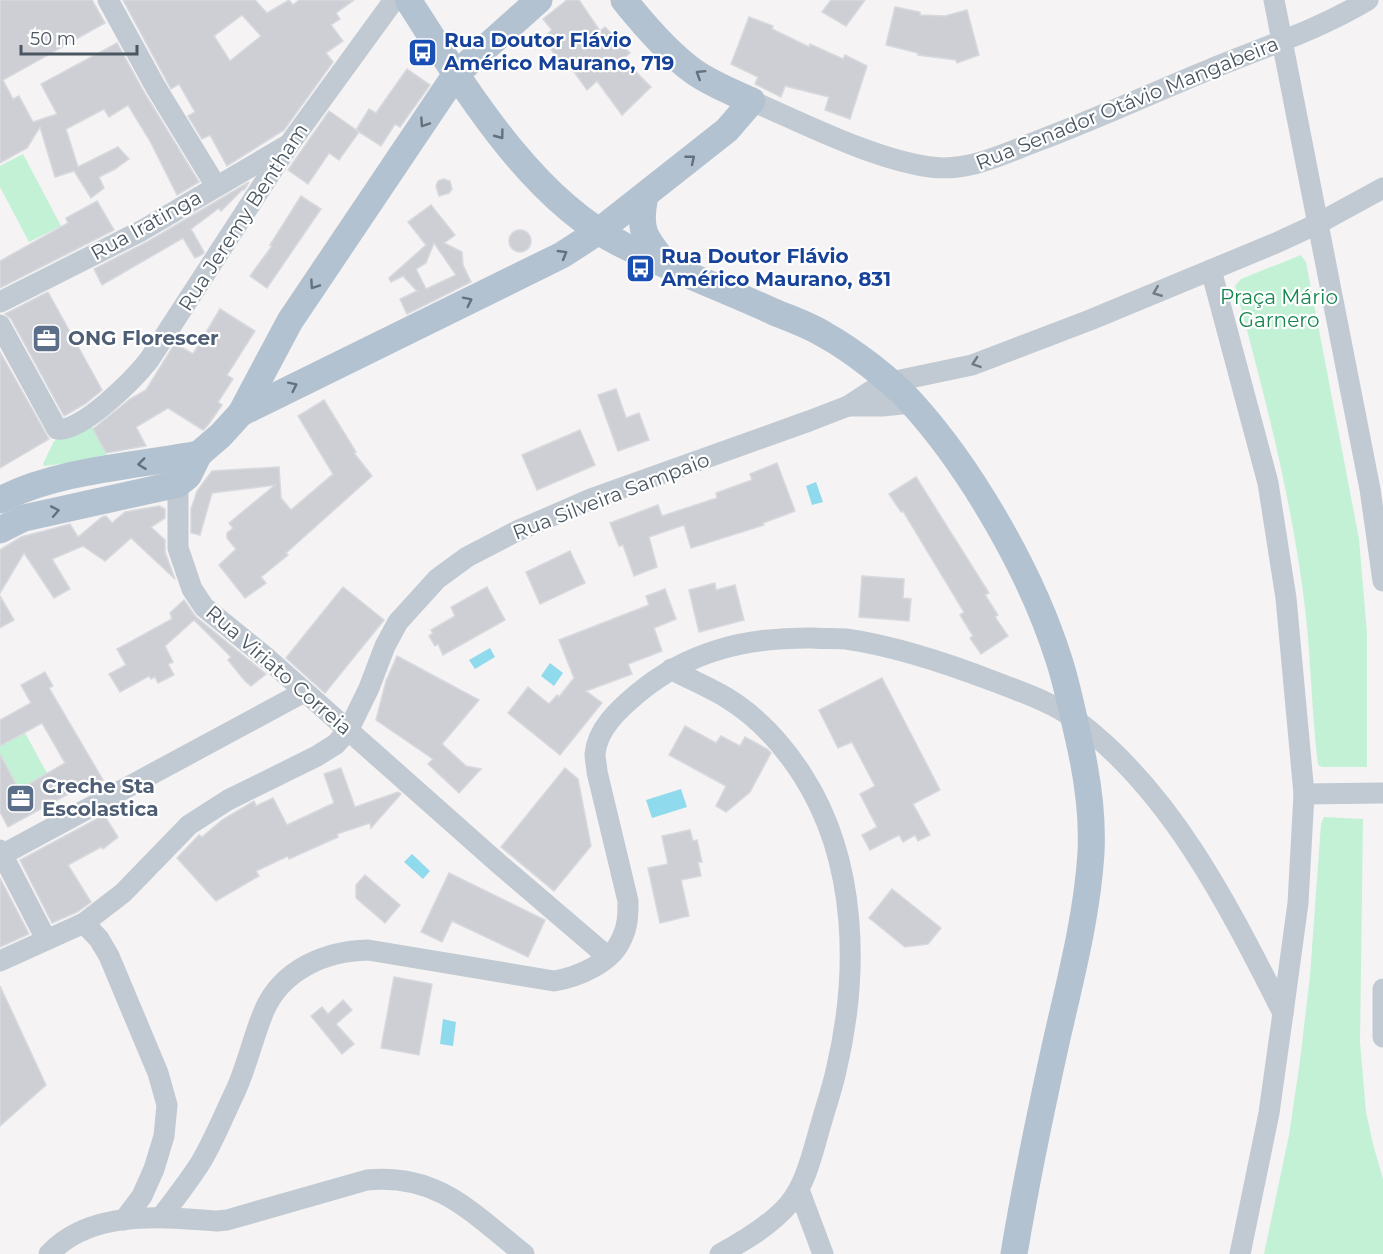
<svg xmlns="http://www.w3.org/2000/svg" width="1383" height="1254" viewBox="0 0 1383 1254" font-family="Montserrat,sans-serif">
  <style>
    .green { fill: #c3f1d5 }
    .water { fill: #90daee }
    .building { fill: #cdcfd5; stroke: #d7d9de; stroke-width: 1.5; fill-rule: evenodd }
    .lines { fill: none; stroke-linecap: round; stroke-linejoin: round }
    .minor { stroke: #c1cad2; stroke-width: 21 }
    .major { stroke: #b3c2d1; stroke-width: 27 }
    .oneway { stroke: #64717d }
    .oneway2 { stroke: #6e7983 }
    .labels { text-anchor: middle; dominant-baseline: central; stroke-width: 4.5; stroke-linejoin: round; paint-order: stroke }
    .transit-label { font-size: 20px; font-weight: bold; fill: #164399; stroke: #fff; text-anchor: start }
    .street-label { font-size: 20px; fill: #4a5661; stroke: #fff }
    .park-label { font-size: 20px; fill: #17864f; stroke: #fff }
    .service-label { font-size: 20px; font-weight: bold; fill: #4e5e75; stroke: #fff; text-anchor: start }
  </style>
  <rect width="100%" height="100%" fill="#f5f3f3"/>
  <!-- green -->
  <g class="green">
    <path d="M23,154L61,226L29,242L0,187V166Z"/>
    <path d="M1301,255L1306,262L1359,539L1367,634V767H1322L1318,765C1311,707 1311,650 1303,592C1289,487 1263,389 1235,286L1241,279Z"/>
    <path d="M91,424L108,458L44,466L43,464L54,441Z"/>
    <path d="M25,733L47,773L19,790L0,754V746Z"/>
    <path d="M1324,817L1363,819L1360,1042L1366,1112L1373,1144L1383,1179V1254H1264L1289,1135L1300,1061L1310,976L1321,824Z"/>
  </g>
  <!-- water -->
  <g class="water">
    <path d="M816,482L823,502L812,505L806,486Z"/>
    <path d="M490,648L495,657L475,669L469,660Z"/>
    <path d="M550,663L563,673L554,686L541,676Z"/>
    <path d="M681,789L687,807L652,818L646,800Z"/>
    <path d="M412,854L430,871L423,879L404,862Z"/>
    <path d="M443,1019L456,1022L453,1046L440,1044Z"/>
  </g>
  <!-- building -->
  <g class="building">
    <path d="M0,0H92L105,23L3,80L13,99L19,96L33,122L57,114L41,84L117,43L144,92L199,182L177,195L150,141L128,105L109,117L104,109L66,129L78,167L118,147L129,159L115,169L99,177L104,188L91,198L74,171L55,177L40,127L27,148L0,163Z"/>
    <path d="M123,0H255L267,13L289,0L293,5L299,0H354L336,13L340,19L331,25L343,41L326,53L333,62L284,130L227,166L210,135L202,139L188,116L195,112L179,84L171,89ZM242,15L261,36L230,61L214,36Z"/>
    <path d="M567,0H579L600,31L605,27L630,53L623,59L651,87L622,115L597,81L587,90L564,58L560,62L543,38L552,30L543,19Z"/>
    <path d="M831,0H865L846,26L822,12Z"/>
    <path d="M895,7L920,12V15L945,16L967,10L979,55L957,63L956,60L918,55V53L886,45Z"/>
    <path d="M749,17L773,26L772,29L809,47L810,44L843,59L845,55L867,66L850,119L825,110L829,97L785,86L781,97L755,84L758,77L731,64Z"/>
    <path d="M407,69L430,85L400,127L395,124L381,146L356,130L369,109L376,113Z"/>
    <path d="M329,111L359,132L339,160L329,153L308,184L288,170Z"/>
    <path d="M443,179L450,181L452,189L449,193L439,196L436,186L438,181Z"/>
    <path d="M249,182L244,190L243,189L221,211L219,208L191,229L204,252L203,254L195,258L183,238L102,285L94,269L147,242Z"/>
    <path d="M301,196L321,209L267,288L250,276L272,246L270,245Z"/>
    <path d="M97,201L114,230L0,288V261L68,223L66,218Z"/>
    <path d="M431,205L455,235L444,243L462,252L463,265L471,282L407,314L400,299L417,291L403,276L391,282L389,278L426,245L408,222ZM434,243L456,275L426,289L416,269L426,263Z"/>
    <circle cx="520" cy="241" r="11"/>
    <path d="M48,292L102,390L85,404L64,416L11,319L5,314Z"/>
    <path d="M220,309L255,331L227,375L233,379L218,402L222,405L208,425L203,430L168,408L136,427L146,446L106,453L93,429L130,399L146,390L175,343L193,354Z"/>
    <path d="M0,352L49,439L0,468Z"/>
    <path d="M616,389L626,418L639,413L649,440L618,451L598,395Z"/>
    <path d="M324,400L356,452L354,453L372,476L286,553L288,555L261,577L266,583L245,598L219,565L236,549L227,538V533L233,528L229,523L275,485L212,493L200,535L191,533V509L197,491L212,471L279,467L281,498L291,510L333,474L298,416Z"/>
    <path d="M580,430L595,465L537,490L522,455Z"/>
    <path d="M777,463L795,511L763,523L764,525L691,548L684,525L649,537L657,567L634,576L623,545L619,546L610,523L658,505L662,516L717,498L716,493L752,480L750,474Z"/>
    <path d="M916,477L989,593L985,595L998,615L995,617L1008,636L981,654L970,638L973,636L960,615L964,612L903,511L901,512L889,494Z"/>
    <path d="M159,506L165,509V518L151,527L165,540V552L175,579L131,538L105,561L83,546L52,559L70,589L54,598L24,553L0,593V550L21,537L70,524L78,537L102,517L106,516L112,523L125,512Z"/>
    <path d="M570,551L585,583L540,604L526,572Z"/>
    <path d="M862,576L904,579L903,598L911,599L909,621L859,617Z"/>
    <path d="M715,583L716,590L735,585L744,620L699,632L689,590Z"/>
    <path d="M343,587L384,620L325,693L286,658Z"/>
    <path d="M487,587L505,620L443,655L438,644L435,646L429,636L433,633L431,630L455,616L451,607Z"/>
    <path d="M665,589L676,619L654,628L662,651L628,664L632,674L586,691L602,703L560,755L508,713L528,687L549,704L557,695L559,697L574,678L559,640L649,605L646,596Z"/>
    <path d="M0,596L14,620L0,628Z"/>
    <path d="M184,600L196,617L266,674L251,686L245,681L228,660L231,657L194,620L165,646L173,662L168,664L174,675L158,683L155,677L151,679L149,676L120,692L109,674L126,665L117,649L172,619L170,613Z"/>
    <path d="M397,656L479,700L442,744L466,766L481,769L459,793L428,764L433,759L376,720L386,681Z"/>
    <path d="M45,672L53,686L49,688L103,780L82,792L79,788L8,827L0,812V754L19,790L65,763L42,723L0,746V720L31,703L21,685Z"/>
    <path d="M882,678L940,790L913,804L930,835L918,841L915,835L903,842L899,835L870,850L862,835L877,827L860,794L875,786L852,742L838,748L819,710Z"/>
    <path d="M685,726L716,743L721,736L740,746L745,737L767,749L771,753L750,792L726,812L716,806L726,786L669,755Z"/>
    <path d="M341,768L355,807L398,792L401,794L371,828L370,823L337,834L338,837L289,859L288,856L256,871L259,876L216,901L177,858L199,835L202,837L222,820L254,801L256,806L273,798L287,825L334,803L324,774Z"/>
    <path d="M565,768L578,779L591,846L554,891L501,847Z"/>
    <path d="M104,815L118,837L103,849L101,847L68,865L91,902L77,912L52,923L20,860Z"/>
    <path d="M690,830L693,841L697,840L702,862H698L701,876L681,880L689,916L660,923L648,868L668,864L662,836Z"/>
    <path d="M449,873L545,920L528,957L452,921L442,942L421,932Z"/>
    <path d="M365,875L400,905L385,923L356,898V885Z"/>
    <path d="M0,878L29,934L0,947Z"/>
    <path d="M892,889L941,928L928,944L905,947L869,918Z"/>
    <path d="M394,977L432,984L419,1055L381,1048Z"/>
    <path d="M0,986L46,1085L0,1126Z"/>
    <path d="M343,1000L352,1010L336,1024L354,1044L342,1054L311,1016L322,1007L328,1014Z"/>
  </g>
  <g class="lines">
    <!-- minor -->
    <g class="minor">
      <path d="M108,0L155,86L216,186"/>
      <path d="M1274,0L1370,489L1383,581"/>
      <path d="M752,101C805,124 873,159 930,167C968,172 1001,155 1035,142C1094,120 1152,93 1211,69C1264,47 1318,30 1368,0"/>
      <path d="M1211,270L1268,483L1286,598L1304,794L1298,903L1283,1013L1269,1113L1240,1254"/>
      <path d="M0,302L141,231L286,146"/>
      <path d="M0,325L57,429C80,434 135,378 149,360L290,143L394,0"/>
      <path d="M848,406H882L912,403"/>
      <path d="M178,484V548L192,589L204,607L268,659L498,863L608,957"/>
      <path d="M671,669C689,679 709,687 727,698C758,717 784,746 803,776C858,862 859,975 836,1071C832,1089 826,1106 821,1124C813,1150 807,1182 789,1204C771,1225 744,1241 720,1254"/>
      <path d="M1304,794L1383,793"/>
      <path d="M0,850L46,939"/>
      <path d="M0,856L304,692"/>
      <path d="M84,923L99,939L109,956L158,1073L167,1105L164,1136L154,1169L142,1196L124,1220"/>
      <path d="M0,961L84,923L123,893L189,825L228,800L317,756L336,744L349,729L369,688L385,646L398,622L437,579L467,557L517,531L591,499L809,421L848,406L871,391L891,382L972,365L1090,320L1276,243L1319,223L1383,188"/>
      <path d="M1383,989V1037"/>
      <path d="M799,1190L823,1254"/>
      <path d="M161,1217C175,1199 189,1181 201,1162C214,1140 224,1115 235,1092C247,1066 253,1037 264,1011C282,969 326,951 368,950L554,981C578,977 612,963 622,938C628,926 628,914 628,901L597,772C597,767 595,760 595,754C597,729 619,709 637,694C688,651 747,637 813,638C824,639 835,638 846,639C895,646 946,663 993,681C1021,692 1052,702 1076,720C1173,793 1229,907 1283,1013"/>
      <path d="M49,1254C91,1209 162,1217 217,1221L227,1220L367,1180C438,1173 472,1213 524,1254"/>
    </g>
    <!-- major -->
    <g class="major">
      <path d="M408,0C463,85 530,199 623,245C672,270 724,289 774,312C791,319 809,325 825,335C852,350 890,379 911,402C972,469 1032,574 1059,660C1067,684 1072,711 1078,736C1087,774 1093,814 1091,853C1087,916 1071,977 1057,1038C1041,1110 1026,1181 1014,1254"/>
      <path d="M645,196C638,230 644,237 665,263"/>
      <path d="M241,413L290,321L456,74L539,0"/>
      <path d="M0,500C57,470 136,466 199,454"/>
      <path d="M0,530L24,518L178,484L188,476L199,454L221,435L241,413L562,255L599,231L727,130L752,101C732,92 711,84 693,71C667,52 644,25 624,0"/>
    </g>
  </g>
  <!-- one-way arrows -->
  <defs><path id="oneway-chevron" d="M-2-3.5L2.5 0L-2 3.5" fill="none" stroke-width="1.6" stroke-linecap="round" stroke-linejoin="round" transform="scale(1.5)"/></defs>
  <g class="oneway">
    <use href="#oneway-chevron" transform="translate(700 74) rotate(-148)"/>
    <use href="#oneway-chevron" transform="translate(424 123) rotate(124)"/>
    <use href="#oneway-chevron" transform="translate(500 135) rotate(53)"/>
    <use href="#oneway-chevron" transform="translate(691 159) rotate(-39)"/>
    <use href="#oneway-chevron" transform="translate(563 254) rotate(-30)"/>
    <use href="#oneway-chevron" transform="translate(314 285) rotate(124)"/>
    <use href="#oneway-chevron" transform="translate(468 301) rotate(-26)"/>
    <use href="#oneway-chevron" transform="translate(293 386) rotate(-26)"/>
    <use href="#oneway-chevron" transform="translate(142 464) rotate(173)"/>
    <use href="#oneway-chevron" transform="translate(55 511) rotate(-11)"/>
  </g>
  <g class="oneway2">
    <use href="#oneway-chevron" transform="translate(1157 292) rotate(158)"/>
    <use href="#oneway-chevron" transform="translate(976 363) rotate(161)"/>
  </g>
  <!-- icons -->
  <defs>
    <symbol id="bus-square" viewBox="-11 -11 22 22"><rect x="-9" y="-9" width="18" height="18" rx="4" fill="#1a4fb4" stroke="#fff"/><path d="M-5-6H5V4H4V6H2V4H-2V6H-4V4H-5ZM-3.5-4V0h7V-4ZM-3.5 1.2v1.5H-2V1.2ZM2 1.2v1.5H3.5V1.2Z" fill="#fff"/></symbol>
    <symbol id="office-square" viewBox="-11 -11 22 22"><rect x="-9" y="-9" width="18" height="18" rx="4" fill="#5c6f8a" stroke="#fff"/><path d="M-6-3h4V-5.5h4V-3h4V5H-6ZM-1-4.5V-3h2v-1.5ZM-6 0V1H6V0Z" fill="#fff"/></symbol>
  </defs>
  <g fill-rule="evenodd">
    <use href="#bus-square" x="406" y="36" width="33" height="33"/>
    <use href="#bus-square" x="624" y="252" width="33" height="33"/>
    <use href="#office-square" x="30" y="322" width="33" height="33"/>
    <use href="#office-square" x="4" y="782" width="33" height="33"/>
  </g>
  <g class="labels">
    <!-- transit labels -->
    <g class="transit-label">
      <text x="444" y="40">Rua Doutor Flávio<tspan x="444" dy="23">Américo Maurano, 719</tspan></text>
      <text x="661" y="256">Rua Doutor Flávio<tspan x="661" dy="23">Américo Maurano, 831</tspan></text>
    </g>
    <!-- street labels -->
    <g class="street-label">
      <text transform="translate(1127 103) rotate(-22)">Rua Senador Otávio Mangabeira</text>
      <text transform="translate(243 217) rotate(-57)">Rua Jeremy Bentham</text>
      <text transform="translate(146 225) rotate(-29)">Rua Iratinga</text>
      <text transform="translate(611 496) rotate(-21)">Rua Silveira Sampaio</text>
      <text transform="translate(279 670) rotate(41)">Rua Viriato Correia</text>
    </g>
    <!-- park labels -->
    <g class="park-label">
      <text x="1279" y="297">Praça Mário<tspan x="1279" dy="23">Garnero</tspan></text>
    </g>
    <!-- service labels -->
    <g class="service-label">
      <text x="68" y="338">ONG Florescer</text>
      <text x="42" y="786">Creche Sta<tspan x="42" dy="23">Escolastica</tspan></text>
    </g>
  </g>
  <!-- scale -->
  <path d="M21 45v9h116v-9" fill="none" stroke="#4a5661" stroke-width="3"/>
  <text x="30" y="45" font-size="18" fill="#4a5661" stroke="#ffffff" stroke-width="4.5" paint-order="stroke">50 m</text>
</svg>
